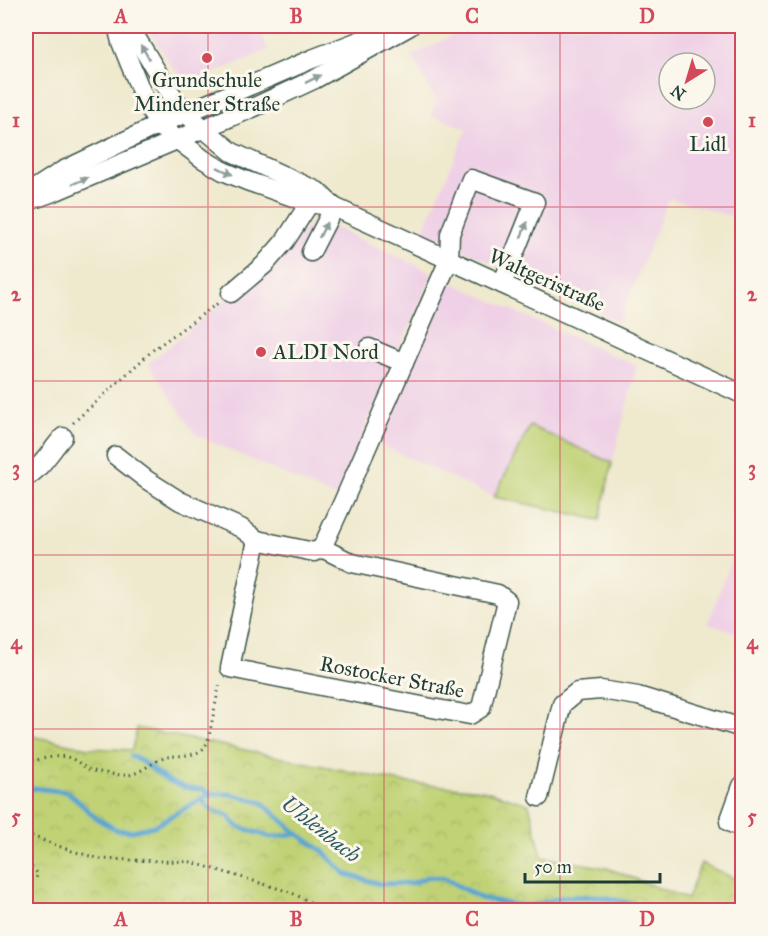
<svg xmlns="http://www.w3.org/2000/svg" width="768" height="936" viewBox="0 0 768 936" font-family="'IM FELL Great Primer',serif">
  <style>
    .built { fill: #efd0e6; fill-rule: evenodd }
    .grass { fill: #c0d275; stroke: #708854; stroke-width: 1.5 }
    .park { fill: url(#park-crowns); stroke: #708854; stroke-width: 1.5 }
    .lines { fill: none; stroke-linecap: round; stroke-linejoin: round }
    .stream { stroke: #58a5d1; stroke-width: 5 }
    .minor-casing { stroke: #3e574b; stroke-width: 21 }
    .path { stroke: #3e574b; stroke-width: 3; stroke-dasharray: 1.5 4.5; stroke-linecap: butt }
    .minor { stroke: #fff; stroke-width: 18 }
    .oneway { fill: #8f9e9a }
    .grid { fill: none; stroke: #d1495b; stroke-width: 1.5; stroke-opacity: 0.55 }
    .poi-dot { fill: #d1495b; stroke: #fbf7ec; stroke-width: 2 }
    .labels { text-anchor: middle; dominant-baseline: central; stroke-width: 6; stroke-linejoin: round; paint-order: stroke }
    .poi-label { font-size: 21px; fill: #1f3d34; stroke: #fbf7ec }
    .street-label { font-size: 21px; fill: #1f3d34; stroke: #fbf7ec }
    .water-label { font-size: 22px; font-style: italic; fill: #305c63; stroke: #fbf7ec }
    .neatline { fill: none; stroke: #d1495b; stroke-width: 2 }
    .grid-label { font-size: 20px; text-anchor: middle; font-weight: bold; fill: #d1495b }
  </style>
  <defs>
    <pattern id="park-crowns" width="20" height="18" patternUnits="userSpaceOnUse" patternTransform="scale(1.5)"><rect width="20" height="18" fill="#c0d275"/><path d="M2 6a3 3 0 1 1 6 0M12 15a3 3 0 1 1 6 0" fill="none" stroke="#a5b566"/></pattern>
  </defs>
  <rect width="100%" height="100%" fill="#fbf7ec"/>
  <filter id="ink" filterUnits="userSpaceOnUse"><feTurbulence type="fractalNoise" baseFrequency=".0167" numOctaves="2"/><feDisplacementMap in="SourceGraphic" scale="12" xChannelSelector="R" yChannelSelector="G"/><feConvolveMatrix kernelMatrix="1 2 1 2 8 2 1 2 1" color-interpolation-filters="sRGB"/></filter>
  <filter id="wash" filterUnits="userSpaceOnUse"><feTurbulence type="fractalNoise" baseFrequency=".008" numOctaves="4" result="noise"/><feDisplacementMap in="SourceGraphic" scale="24" xChannelSelector="R" yChannelSelector="G"/><feGaussianBlur stdDeviation="1.35" result="paint"/><feColorMatrix in="noise" values="0 0 0 0 0 0 0 0 0 0 0 0 0 0 0 0 0 1.4 0 .05"/><feComposite in="paint" operator="in"/></filter>
  <g filter="url(#wash)">
    <rect width="100%" height="100%" fill="#efe9ce"/>
    <!-- built -->
    <g class="built">
      <path d="M147,26H258L269,50L197,80L184,77L171,66L153,37Z"/>
      <path d="M474,26H742V175L731,216L669,198L619,322L423,231L467,129L431,115L436,101L412,55ZM669,63H705V99H669Z"/>
      <path d="M315,219L433,273L335,497L196,435L148,364L282,253Z"/>
      <path d="M450,282L637,366L612,463L530,426L494,497L376,443Z"/>
      <path d="M742,530V634L708,624Z"/>
    </g>
    <!-- grass -->
    <path class="grass" d="M530,426L612,463L600,520L494,497Z"/>
    <!-- park -->
    <path class="park" d="M137,728L401,782L482,790L529,804L542,857L607,868L687,899L701,863L742,882V897L737,910H26V735L88,748L132,750Z"/>
    <g class="lines">
      <!-- stream -->
      <g class="stream">
        <path d="M131,756C145,760 154,773 167,780C174,783 182,787 189,788C200,790 201,787 211,794"/>
        <path d="M26,790L34,788L68,792L96,818L117,830L132,831L154,826L182,810L211,794H230L261,802L298,834L324,852L345,874L380,884L413,883L427,877L444,878L480,898L510,904L531,906L563,897L596,896L634,904L645,910"/>
        <path d="M201,800L212,810L229,816L232,821L239,827L271,837L298,834"/>
      </g>
    </g>
  </g>
  <g filter="url(#ink)">
    <g class="lines">
      <defs>
        <g id="minor">
          <path d="M117,26L121,42L143,96L158,125L203,159L223,171L247,181L310,203L334,207L742,394"/>
          <path d="M129,26L165,85L185,113L232,152L317,191L334,207"/>
          <path d="M28,193L62,171L158,125L312,59L377,34"/>
          <path d="M26,202L56,191L257,106L315,79L410,26"/>
          <path d="M311,252L334,207"/>
          <path d="M231,293L264,265L285,241L316,193"/>
          <path d="M369,348L404,363"/>
          <path d="M116,456L147,480L180,501L241,528L257,540"/>
          <path d="M26,477C39,471 53,448 63,437"/>
          <path d="M322,548L352,563L498,594L507,601L481,708L470,715L432,708L230,668L257,540L314,552L322,548L343,502L449,260L450,234L471,179L535,202L502,284"/>
          <path d="M742,786L729,822L742,828"/>
          <path d="M539,797L562,704L577,692L601,690L638,696L742,728"/>
        </g>
      </defs>
      <!-- minor casing -->
      <use href="#minor" class="minor-casing"/>
      <!-- path -->
      <g class="path">
        <path d="M73,423L153,350L218,303"/>
        <path d="M26,762C39,760 54,755 67,757C75,759 81,765 88,769C94,772 122,776 129,775C141,773 153,761 167,757C178,755 194,757 203,749C206,747 206,744 208,741L220,682"/>
        <path d="M26,834L72,851L101,859L191,862L290,892L326,910"/>
        <path d="M26,865L33,868L38,874L35,880L26,883"/>
      </g>
      <!-- minor -->
      <use href="#minor" class="minor"/>
    </g>
    <!-- one-way arrows -->
    <defs><path id="oneway-solid" d="M-6-.8H1V-3.2L6.5 0L1 3.2V.8H-6Z" transform="scale(1.5)"/></defs>
    <g class="oneway">
      <use href="#oneway-solid" transform="translate(145 52) rotate(-121)"/>
      <use href="#oneway-solid" transform="translate(313 79) rotate(-27)"/>
      <use href="#oneway-solid" transform="translate(225 171) rotate(26)"/>
      <use href="#oneway-solid" transform="translate(80 181) rotate(-23)"/>
      <use href="#oneway-solid" transform="translate(323 230) rotate(-63)"/>
      <use href="#oneway-solid" transform="translate(524 230) rotate(-68)"/>
    </g>
  </g>
  <!-- grid -->
  <path class="grid" d="M208,26V910M384,26V910M560,26V910M26,207H742M26,381H742M26,555H742M26,729H742"/>
  <!-- markers -->
  <g class="poi-dot">
    <circle cx="207" cy="58" r="6"/>
    <circle cx="708" cy="122" r="6"/>
    <circle cx="261" cy="352" r="6"/>
  </g>
  <g class="labels">
    <!-- poi labels -->
    <g class="poi-label">
      <text x="207" y="80">Grundschule<tspan x="207" dy="24">Mindener Straße</tspan></text>
      <text x="708" y="144">Lidl</text>
      <text x="273" y="352" text-anchor="start">ALDI Nord</text>
    </g>
    <!-- street labels -->
    <g class="street-label">
      <text transform="translate(547 280) rotate(24)">Waltgeristraße</text>
      <text transform="translate(392 677) rotate(11)">Rostocker Straße</text>
    </g>
    <!-- water labels -->
    <g class="water-label">
      <text transform="translate(321 829) rotate(38)">Uhlenbach</text>
    </g>
  </g>
  <!-- margin -->
  <rect width="768" height="936" fill="none" stroke="#fbf7ec" stroke-width="66"/>
  <!-- north arrow -->
  <g transform="translate(687 81) rotate(217)"><circle r="28" fill="#fbf7ec" stroke="#a3ada2" stroke-width="1.5"/>
  <path d="M0-4.5L10 22L0 15L-10 22Z" fill="#d1495b"/>
  <text y="-9" font-size="16" font-weight="bold" text-anchor="middle" fill="#1f3d34">N</text>
  </g>
  <!-- scale -->
  <path d="M525 873v9h135v-9" fill="none" stroke="#1f3d34" stroke-width="3"/>
  <text x="534" y="873" font-size="18" fill="#1f3d34" stroke="#fbf7ec" stroke-width="4.5" paint-order="stroke">50 m</text>
  <rect x="33" y="33" width="702" height="870" class="neatline"/>
  <g class="grid-label">
    <text x="121" y="23">A</text>
    <text x="296" y="23">B</text>
    <text x="472" y="23">C</text>
    <text x="647" y="23">D</text>
    <text x="16" y="127">1</text>
    <text x="752" y="127">1</text>
    <text x="16" y="301">2</text>
    <text x="752" y="301">2</text>
    <text x="16" y="475">3</text>
    <text x="752" y="475">3</text>
    <text x="16" y="649">4</text>
    <text x="752" y="649">4</text>
    <text x="16" y="823">5</text>
    <text x="752" y="823">5</text>
    <text x="121" y="926">A</text>
    <text x="296" y="926">B</text>
    <text x="472" y="926">C</text>
    <text x="647" y="926">D</text>
  </g>
</svg>
